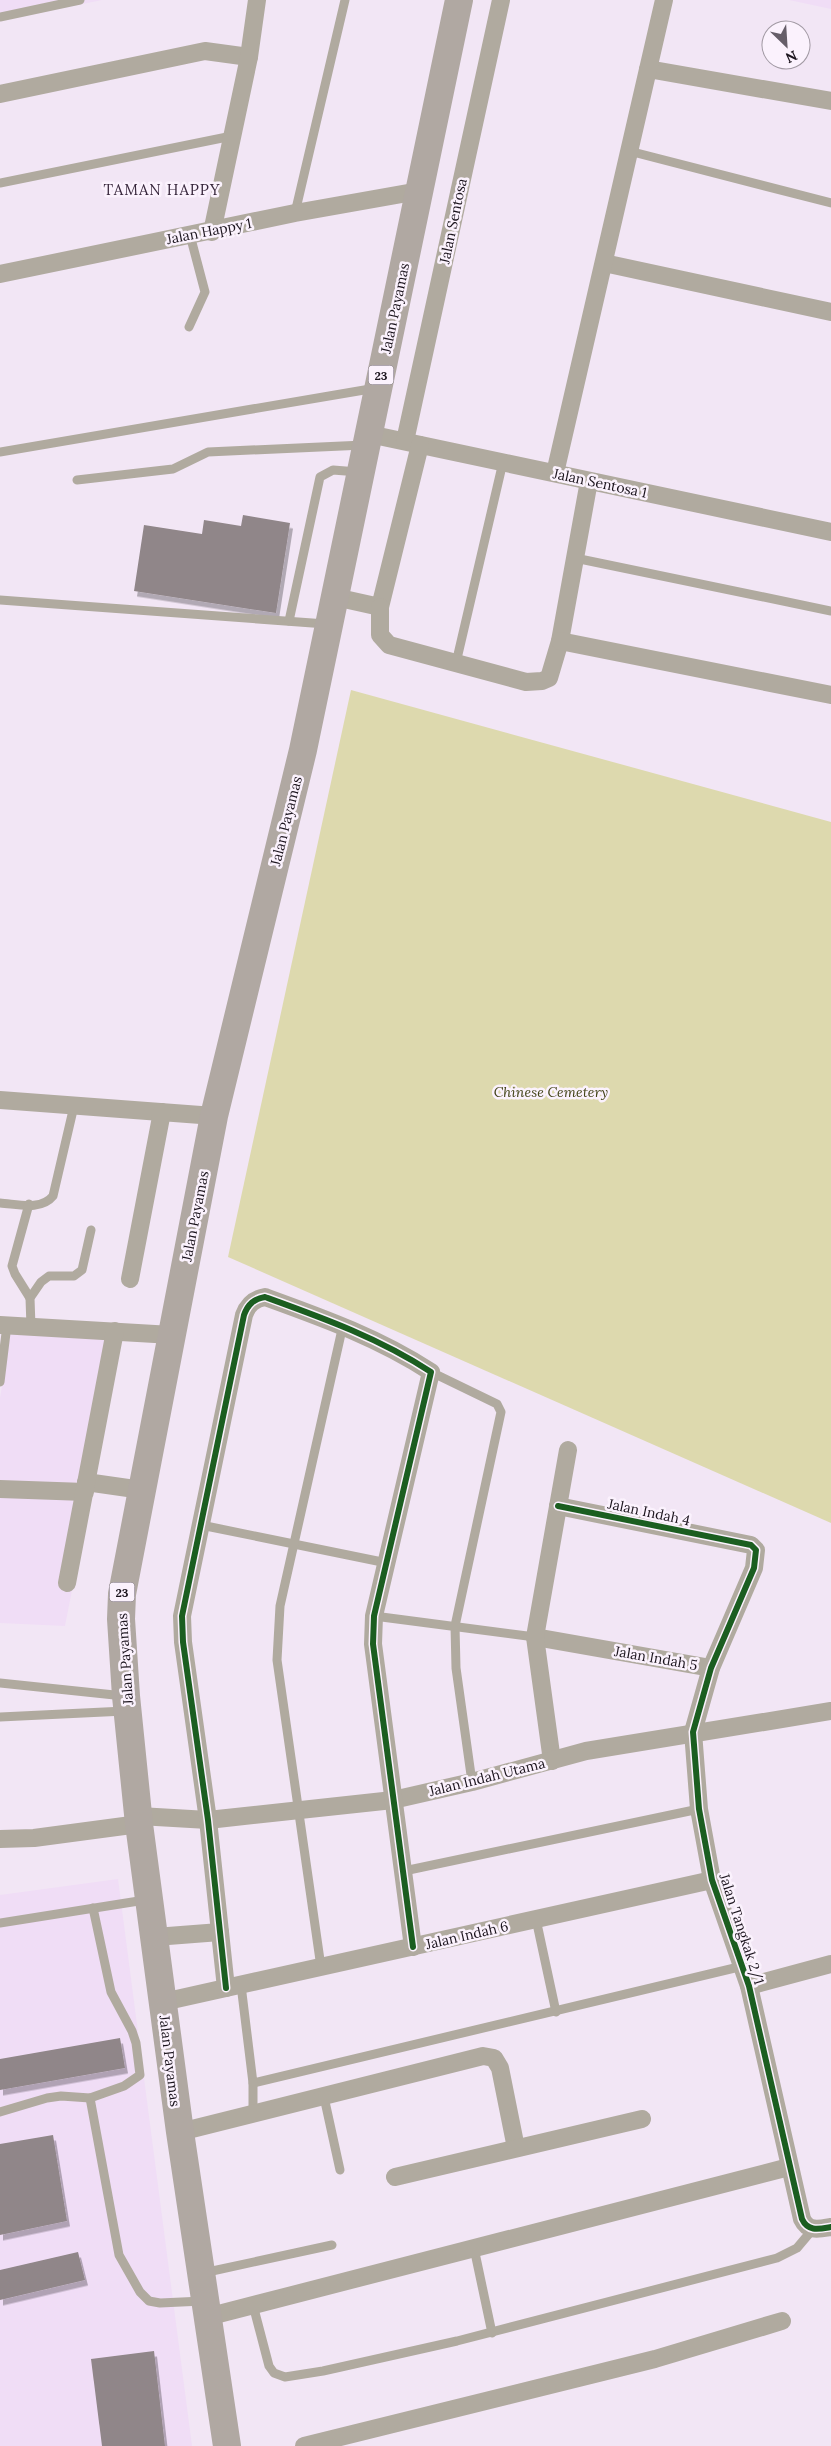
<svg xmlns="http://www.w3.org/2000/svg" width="831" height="2446" viewBox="0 0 831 2446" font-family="Lora,serif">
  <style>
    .built { fill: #f0ddf6 }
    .green { fill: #ddd9ae }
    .building { fill: #908689; filter: url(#shadow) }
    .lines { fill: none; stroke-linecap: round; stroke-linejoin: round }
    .service { stroke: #b0aa9f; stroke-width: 9 }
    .minor { stroke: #b0aa9f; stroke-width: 18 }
    .trunk { stroke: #b0a8a2; stroke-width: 28 }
    .cycleway-casing { stroke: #fbf2fd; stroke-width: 9 }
    .cycleway { stroke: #1b5e20; stroke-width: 6 }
    .labels { text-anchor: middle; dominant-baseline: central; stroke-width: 5; stroke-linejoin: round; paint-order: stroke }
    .shield { fill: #fbf2fd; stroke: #5e5760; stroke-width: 1 }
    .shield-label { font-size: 12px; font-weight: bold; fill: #1b141d }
    .street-label { font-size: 14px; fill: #1b141d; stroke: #fbf2fd }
    .park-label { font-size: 14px; font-style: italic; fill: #434418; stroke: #fbf2fd }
    .neighbourhood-label { font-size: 15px; letter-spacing: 1px; fill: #37263b; stroke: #fbf2fd }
  </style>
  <defs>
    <filter id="shadow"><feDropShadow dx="3" dy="5.5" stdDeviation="0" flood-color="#0004"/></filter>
  </defs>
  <rect width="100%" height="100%" fill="#f2e6f5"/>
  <!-- built -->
  <g class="built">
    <path d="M0,0H102L0,21Z"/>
    <path d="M789,0H831V9Z"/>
    <path d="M11,1331L121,1339L65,1626L0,1623V1398Z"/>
    <path d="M118,1879L192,2446H0V1895Z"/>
  </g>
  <!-- green -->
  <path class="green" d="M351,690L831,822V1523L228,1257Z"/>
  <!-- building -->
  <g class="building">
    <path d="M243,515L290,523L276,613L134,591L144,525L202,534L204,520L241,526Z"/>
    <path d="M120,2038L125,2068L0,2090V2059Z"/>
    <path d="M53,2135L67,2221L0,2235V2144Z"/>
    <path d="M78,2252L85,2280L0,2300V2270Z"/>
    <path d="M154,2351L165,2446H102L91,2359Z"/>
  </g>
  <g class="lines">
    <!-- service -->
    <g class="service">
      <path d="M0,17L80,0"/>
      <path d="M629,151L831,203"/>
      <path d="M0,183L232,136"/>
      <path d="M295,213L345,0"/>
      <path d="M189,327L205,292L190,235"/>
      <path d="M0,452L376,388"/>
      <path d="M77,480L173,469L208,452L364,445"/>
      <path d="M575,558L831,611"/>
      <path d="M0,600L326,624"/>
      <path d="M289,621L320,477L333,470L358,472"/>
      <path d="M456,663L503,462"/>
      <path d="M0,1203C17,1204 41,1211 53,1196L74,1106"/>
      <path d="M29,1204L12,1266L15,1274L30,1298"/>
      <path d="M31,1327L30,1298L41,1282L49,1276H74L82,1270L91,1230"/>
      <path d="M431,1372L497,1404L501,1412L455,1626L456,1668L472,1782"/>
      <path d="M0,1382L7,1325"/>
      <path d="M201,1525L387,1563"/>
      <path d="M374,1616L535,1637"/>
      <path d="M0,1683L124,1696"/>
      <path d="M0,1717L125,1711"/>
      <path d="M404,1871L699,1809"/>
      <path d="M536,1919L556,2012"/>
      <path d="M0,1923L145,1900"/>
      <path d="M321,1967L277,1660L280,1606L343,1325"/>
      <path d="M241,1985L253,2083L743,1966"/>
      <path d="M253,2083V2114"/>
      <path d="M324,2097L340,2170"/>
      <path d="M90,2098L119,2255L140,2292L149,2301L160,2303L203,2301"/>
      <path d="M0,2112L47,2098L61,2096L90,2098L124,2086L140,2075L136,2043L132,2031L111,1992L93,1908"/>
      <path d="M474,2248L492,2333"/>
      <path d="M203,2273L332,2245"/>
      <path d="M253,2305L269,2366L274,2373L285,2377L323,2371L457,2341L777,2258L797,2248L813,2229"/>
    </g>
    <!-- minor -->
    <g class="minor">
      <path d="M648,69L831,101"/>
      <path d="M0,94L205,51L249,57"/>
      <path d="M212,232L249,57L257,0"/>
      <path d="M604,263L831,312"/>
      <path d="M0,274L295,213L419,191"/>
      <path d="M369,434L831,532"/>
      <path d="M405,441L501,0"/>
      <path d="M555,473L664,0"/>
      <path d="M335,597L380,607L420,445"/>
      <path d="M380,607V635L389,645L526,682L542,681L549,678L560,641L589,481"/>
      <path d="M560,641L831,695"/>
      <path d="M0,1100L214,1116"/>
      <path d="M130,1279L162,1112"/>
      <path d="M0,1325L172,1335"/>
      <path d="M86,1482L142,1490"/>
      <path d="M0,1489L85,1492"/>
      <path d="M558,1506L751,1545L756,1550L754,1568L711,1668L693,1732L699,1809L712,1880L749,1986L802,2219C808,2232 819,2229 831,2227"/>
      <path d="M67,1583L115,1331"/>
      <path d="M535,1637L711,1668"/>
      <path d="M552,1761L535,1637L568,1450"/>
      <path d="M139,1816L208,1820L393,1800L472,1782L586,1751L831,1711"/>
      <path d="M0,1839L34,1838L139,1824"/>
      <path d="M155,1937L220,1932"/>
      <path d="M749,1986L831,1964"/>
      <path d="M226,1988L208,1820L183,1642L182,1616L244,1315C248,1304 254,1299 265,1297C323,1318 379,1338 431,1372L374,1616L373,1644L413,1947"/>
      <path d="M163,2002L712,1880"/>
      <path d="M180,2132L483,2056L494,2058L500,2068L516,2148"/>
      <path d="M395,2177L642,2119"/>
      <path d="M207,2317L789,2167"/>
      <path d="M304,2446L655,2359L782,2321"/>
    </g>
    <!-- trunk -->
    <path class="trunk" d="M227,2446L180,2132L139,1824L126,1696L121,1619L122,1594L214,1116L303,750L459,0"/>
    <defs>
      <g id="cycleway">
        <path d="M558,1506L751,1545L756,1550L754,1568L711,1668L693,1732L699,1809L712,1880L749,1986L802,2219C808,2232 819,2229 831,2227"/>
        <path d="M226,1988L208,1820L183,1642L182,1616L244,1315C248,1304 254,1299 265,1297C323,1318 379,1338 431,1372L374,1616L373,1644L413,1947"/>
      </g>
    </defs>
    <!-- cycleway casing -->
    <use href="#cycleway" class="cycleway-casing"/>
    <!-- cycleway -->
    <use href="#cycleway" class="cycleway"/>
  </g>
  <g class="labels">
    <!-- shield labels -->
    <g class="shield">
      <rect x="368.5" y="365.5" width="25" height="19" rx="4"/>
      <rect x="109.5" y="1582.5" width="25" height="19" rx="4"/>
    </g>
    <g class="shield-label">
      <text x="381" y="375">23</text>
      <text x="122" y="1592">23</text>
    </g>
    <!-- street labels -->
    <g class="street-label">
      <text transform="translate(453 221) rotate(-78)">Jalan Sentosa</text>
      <text transform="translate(209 231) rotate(-11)">Jalan Happy 1</text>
      <text transform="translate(395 308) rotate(-78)">Jalan Payamas</text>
      <text transform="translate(600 483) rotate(12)">Jalan Sentosa 1</text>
      <text transform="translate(286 821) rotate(-76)">Jalan Payamas</text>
      <text transform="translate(195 1216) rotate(-79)">Jalan Payamas</text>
      <text transform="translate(649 1512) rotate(12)">Jalan Indah 4</text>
      <text transform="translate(656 1658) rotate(10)">Jalan Indah 5</text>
      <text transform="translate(125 1659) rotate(-94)">Jalan Payamas</text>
      <text transform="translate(487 1777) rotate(-14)">Jalan Indah Utama</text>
      <text transform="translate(742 1929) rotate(72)">Jalan Tangkak 2/1</text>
      <text transform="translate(467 1935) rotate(-13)">Jalan Indah 6</text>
      <text transform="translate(170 2061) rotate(83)">Jalan Payamas</text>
    </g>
    <!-- park labels -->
    <g class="park-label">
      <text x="551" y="1092">Chinese Cemetery</text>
    </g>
    <!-- neighbourhood labels -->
    <g class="neighbourhood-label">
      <text x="162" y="189">TAMAN HAPPY</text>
    </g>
  </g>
  <!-- north arrow -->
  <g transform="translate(786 45) rotate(155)"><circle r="24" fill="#fbf2fd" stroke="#a199a3"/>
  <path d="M0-4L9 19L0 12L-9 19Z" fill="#665e69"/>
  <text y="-8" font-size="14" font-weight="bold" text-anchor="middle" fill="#1b141d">N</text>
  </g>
</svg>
